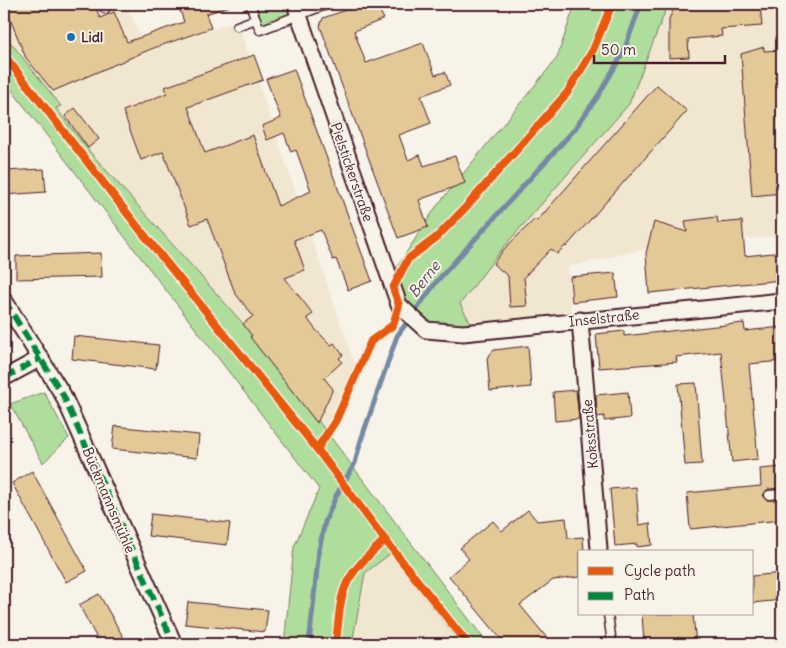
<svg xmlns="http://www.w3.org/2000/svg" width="786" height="648" viewBox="0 0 786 648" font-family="Delius,sans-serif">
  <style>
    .built { fill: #f1e6d0 }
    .green { fill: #afdd9c; stroke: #7c7e64 }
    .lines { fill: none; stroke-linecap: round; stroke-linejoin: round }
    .stream { stroke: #7689a4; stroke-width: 5 }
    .building { fill: #e3c898; stroke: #4a1f2b }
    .lane-casing { stroke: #4a1f2b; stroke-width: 11 }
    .street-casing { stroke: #4a1f2b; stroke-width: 19 }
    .lane { stroke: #f7f3e8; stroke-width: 8 }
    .street { stroke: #f7f3e8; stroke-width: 15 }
    .quiet { stroke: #00873e; stroke-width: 6; stroke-dasharray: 12 6; stroke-linecap: butt }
    .cycleway-casing { stroke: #f7f3e8; stroke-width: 11 }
    .cycleway { stroke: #e8590c; stroke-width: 8 }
    .poi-dot { fill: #1f6fb2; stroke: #f7f3e8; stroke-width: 2 }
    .labels { text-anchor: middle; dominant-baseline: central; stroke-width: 4; stroke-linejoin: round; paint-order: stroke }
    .poi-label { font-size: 14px; font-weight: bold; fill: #4a1f2b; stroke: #f7f3e8; text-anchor: start }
    .street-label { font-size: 14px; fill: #4a1f2b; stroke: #f7f3e8 }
    .water-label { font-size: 15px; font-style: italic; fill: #5c4b5d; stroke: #f7f3e8 }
  </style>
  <rect width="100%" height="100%" fill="#f7f3e8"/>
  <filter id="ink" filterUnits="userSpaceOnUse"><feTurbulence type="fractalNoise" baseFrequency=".02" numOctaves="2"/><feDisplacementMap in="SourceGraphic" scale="10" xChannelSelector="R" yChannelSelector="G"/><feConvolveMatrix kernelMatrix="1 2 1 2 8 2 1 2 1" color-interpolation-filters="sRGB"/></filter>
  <g filter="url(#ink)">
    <!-- built -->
    <g class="built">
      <path d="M4,4H126L147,51L237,21L355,365L324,431L249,330L90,152L56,108L61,105L4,34Z"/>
      <path d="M668,4H782V236L648,248L568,267L572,319L474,329L460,304L502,249L657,28Z"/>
      <path d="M390,554L461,644H352L365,573Z"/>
    </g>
    <!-- green -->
    <g class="green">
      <path d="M254,4H290L293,14L262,25Z"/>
      <path d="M575,4H668L629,104L502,249L460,304L474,329L428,328L402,305L403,290L391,276L436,207L557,58Z"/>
      <path d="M4,34L61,106L56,108L90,152L249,330L488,644H461L390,554L365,573L352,644H284L294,547L319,489L4,80Z"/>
      <path d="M44,392L69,438L43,463L10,404Z"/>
    </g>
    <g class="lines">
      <!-- stream -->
      <path class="stream" d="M309,644L319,550L325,522L336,496L355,463L361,440L397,336L437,281L574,130L598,96L623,53L641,4"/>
    </g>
    <!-- building -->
    <g class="building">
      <path d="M4,4H94L100,18L114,12L127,42L184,22L178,4H230V6L206,14L211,28L151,49L53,91L26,58Z"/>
      <path d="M363,4H376L384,19L354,31L366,63L423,43L435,75L445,72L450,85L421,96L431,123L399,135L408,160L420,155L424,166L455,156L465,183L419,200L428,227L398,238L320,26L323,18Z"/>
      <path d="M676,4H760L762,26L721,29L722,36L688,39L689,57L669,58V19Z"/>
      <path d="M764,47V51L782,50V193L752,196L741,54Z"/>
      <path d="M254,55L263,80L188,107L205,153L253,135L278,206L311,191L296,150L291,152L284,133L267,140L262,126L281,118L266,79L294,69L372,281L348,290L336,259L333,260L321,230L294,240L305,270L285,278L313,314L307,318L316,330L331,345L334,343L343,355L339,358L342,362L324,378L333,389L317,423L250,337L252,336L243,324L253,316L235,293L207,219L191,225L163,152L141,160L123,111L167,93L165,87Z"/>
      <path d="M657,85L687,111L566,247L565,246L557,254L551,249L524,277L527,306L510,307L508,276L493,264L504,249L535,219L537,221Z"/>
      <path d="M75,108L99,139L88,148L65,116Z"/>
      <path d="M44,169L46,192L4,195V171Z"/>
      <path d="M717,217L718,223L742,221L745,256L782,252V280L649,293L646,253L654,222L687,232L685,221Z"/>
      <path d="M101,253L102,277L16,279V256Z"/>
      <path d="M615,273L618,297L572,302L570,277Z"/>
      <path d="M744,323L745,331L782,327V361L749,364L758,459L732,462L721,352L676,357L677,362L599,368L596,334L624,331V336Z"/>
      <path d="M74,336L159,345L156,369L72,359Z"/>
      <path d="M528,346L531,387L490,391L487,358L494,350Z"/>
      <path d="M696,383L702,464L685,465L678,384Z"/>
      <path d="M576,390L579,419L555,421L553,392Z"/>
      <path d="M628,392L630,418L604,421V416L597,417L596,395Z"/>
      <path d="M115,426L199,435L197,458L112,449Z"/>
      <path d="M782,467V488L768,489L763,495L767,500H782V520L690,529L687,493L761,486L760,469Z"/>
      <path d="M32,471L87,571L66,582L12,483Z"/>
      <path d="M636,487L639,525L650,523L652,545L637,547V544L615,546L610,489Z"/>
      <path d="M528,510L537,521L566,518L568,538L583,537L584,552H580V577L553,580L520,605L552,644H505L449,576L469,559L460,548L493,521L502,531Z"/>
      <path d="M151,514L230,523L227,545L148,536Z"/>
      <path d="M782,573V600L752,603V576Z"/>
      <path d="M99,594L117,626L127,644H100L79,605Z"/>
      <path d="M188,602L268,610L265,632L185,624Z"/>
      <path d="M642,614H693L696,644H644Z"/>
    </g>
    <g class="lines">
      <defs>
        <g id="lane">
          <path d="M103,4L105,9"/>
          <path d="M250,4L260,30L328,4"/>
          <path d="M237,26L256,19"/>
          <path d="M769,495L782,494"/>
          <path d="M608,614L612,644"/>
        </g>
        <g id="street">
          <path d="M295,4L397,299L399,305L426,330L463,333L782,301"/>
          <path d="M4,300L63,395L174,644"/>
          <path d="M580,320L599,549"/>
          <path d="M4,378L41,358"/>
        </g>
      </defs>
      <!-- lane casing -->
      <use href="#lane" class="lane-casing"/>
      <!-- street casing -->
      <use href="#street" class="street-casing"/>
      <!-- lane -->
      <use href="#lane" class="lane"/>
      <!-- street -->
      <use href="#street" class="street"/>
      <!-- quiet -->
      <g class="quiet">
        <path d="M4,300L63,395L174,644"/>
        <path d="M4,378L41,358"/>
      </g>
      <defs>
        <g id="cycleway">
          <path d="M4,55L141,231L317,449L385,540L468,644"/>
          <path d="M317,449L336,420L371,341L393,325L399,305L393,288L408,259L437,237L466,207L567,93L593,50L612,4"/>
          <path d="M336,644C342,585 340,581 385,540"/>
        </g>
      </defs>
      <!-- cycleway casing -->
      <use href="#cycleway" class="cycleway-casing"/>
      <!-- cycleway -->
      <use href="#cycleway" class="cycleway"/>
    </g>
  </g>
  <!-- markers -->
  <circle class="poi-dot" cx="71" cy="37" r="5"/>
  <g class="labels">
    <!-- poi labels -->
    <g class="poi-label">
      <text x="81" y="37">Lidl</text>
    </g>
    <!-- street labels -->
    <g class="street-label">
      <text transform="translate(352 172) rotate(71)">Pielstickerstraße</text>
      <text transform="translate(604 318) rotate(-6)">Inselstraße</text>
      <text transform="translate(590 434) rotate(-95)">Koksstraße</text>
      <text transform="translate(109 500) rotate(67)">Bückmannsmühle</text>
    </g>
    <!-- water labels -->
    <g class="water-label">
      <text transform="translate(424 279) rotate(-52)">Berne</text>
    </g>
  </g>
  <!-- margin -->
  <rect width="786" height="648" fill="none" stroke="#f7f3e8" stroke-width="20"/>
  <rect x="10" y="10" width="766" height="628" fill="none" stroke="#4a1f2b" stroke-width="2" filter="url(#ink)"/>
  <!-- legend -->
  <rect x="578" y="550" width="175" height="65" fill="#f7f3e8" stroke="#b29e9c"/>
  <rect x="588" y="567" width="25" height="8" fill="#e8590c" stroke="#b29e9c"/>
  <text x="624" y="576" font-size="15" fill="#4a1f2b">Cycle path</text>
  <rect x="588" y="592" width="25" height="8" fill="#00873e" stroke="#b29e9c"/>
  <text x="624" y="600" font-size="15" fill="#4a1f2b">Path</text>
  <!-- scale -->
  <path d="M594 55v8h131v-8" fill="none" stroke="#4a1f2b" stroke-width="2.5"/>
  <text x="601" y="55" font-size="15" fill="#4a1f2b" stroke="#f7f3e8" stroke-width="4" paint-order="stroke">50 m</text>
</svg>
